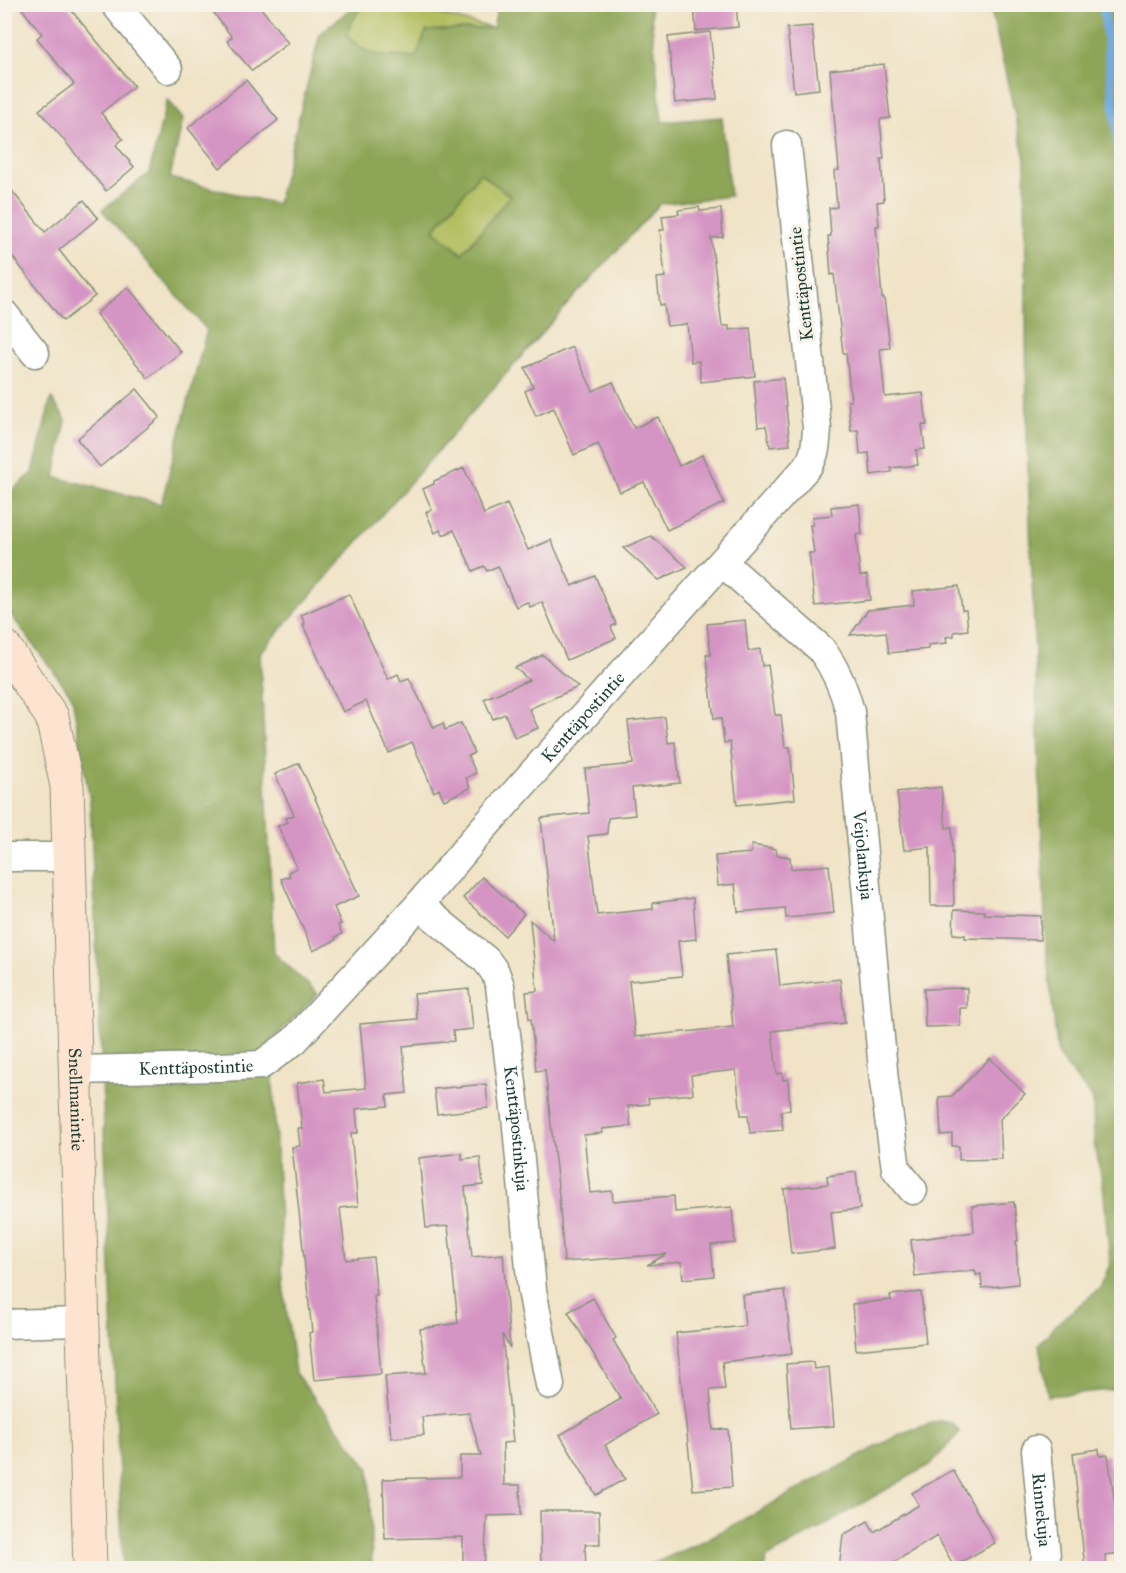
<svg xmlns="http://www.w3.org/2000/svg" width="1126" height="1573" viewBox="0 0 1126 1573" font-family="'IM FELL Great Primer',serif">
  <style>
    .green { fill: #b2be60; stroke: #687e4a; stroke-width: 1.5 }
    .forest { fill: #8da556; stroke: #567145; stroke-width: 1.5; fill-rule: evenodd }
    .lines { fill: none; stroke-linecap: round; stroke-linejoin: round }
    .stream { stroke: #74abe2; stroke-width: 8 }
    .building { fill: #d595c4 }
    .street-casing { stroke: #88907d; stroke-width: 31 }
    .secondary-casing { stroke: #88907d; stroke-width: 35 }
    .street { stroke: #fff; stroke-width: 28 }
    .secondary { stroke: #fde4d0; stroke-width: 33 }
    .labels { text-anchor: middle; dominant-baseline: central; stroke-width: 6; stroke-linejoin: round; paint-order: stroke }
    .street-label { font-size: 18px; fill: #1f3d34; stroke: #f7f3e8 }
  </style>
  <rect width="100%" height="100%" fill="#f7f3e8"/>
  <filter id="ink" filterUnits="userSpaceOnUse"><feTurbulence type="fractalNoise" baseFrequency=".0167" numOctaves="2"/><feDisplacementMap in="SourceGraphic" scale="12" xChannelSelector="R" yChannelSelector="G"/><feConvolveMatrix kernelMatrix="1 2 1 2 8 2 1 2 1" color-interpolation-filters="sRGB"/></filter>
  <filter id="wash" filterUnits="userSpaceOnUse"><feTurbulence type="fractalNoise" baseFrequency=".008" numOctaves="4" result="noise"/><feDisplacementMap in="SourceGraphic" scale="24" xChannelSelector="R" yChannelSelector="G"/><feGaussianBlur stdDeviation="1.35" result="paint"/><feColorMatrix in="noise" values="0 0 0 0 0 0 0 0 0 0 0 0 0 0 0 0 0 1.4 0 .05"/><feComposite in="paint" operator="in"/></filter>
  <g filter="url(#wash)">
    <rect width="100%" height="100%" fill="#f0e3c6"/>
    <!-- green -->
    <g class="green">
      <path d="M361,4L402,5L493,28L426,31L416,57C386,57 367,59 346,34Z"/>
      <path d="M481,172L510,196L462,254L434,230Z"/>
    </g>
    <!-- forest -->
    <g class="forest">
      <path d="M355,5H361L346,34C366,59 387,57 416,57L426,31L493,28L498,5H650L662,122L722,117L730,196L660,204L573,298L260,653L274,953L318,994L271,1041L283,1283L295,1373L369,1468L372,1568H123L90,801L72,696L5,607V496L33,473L51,398L66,420L55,477L161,504L207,330L102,210L149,173L167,100L183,119L170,178L277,204L320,34ZM480,173L510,196L462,254L434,230Z"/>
      <path d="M990,5H1122L1121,1389L1048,1396L1039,1345L1055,1325L1100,1288L1110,1264L1103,1184L1094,1144L1093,1099L1058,1056L1046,947L1027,444L1025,159Z"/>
      <path d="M938,1421L952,1423L960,1432L931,1464L767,1558L764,1568H643L698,1544L902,1433Z"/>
    </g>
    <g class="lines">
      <!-- stream -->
      <path class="stream" d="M1103,4L1122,182"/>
    </g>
    <g id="blocks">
      <!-- building -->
      <g class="building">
        <path d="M18,4H66L134,86L101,113L123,139L116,145L134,167L106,191L39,110L74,84L37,38L42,34Z"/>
        <path d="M207,4H258L288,43L252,71L227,41L232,37Z"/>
        <path d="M694,4H736L738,27L696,31Z"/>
        <path d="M812,26L819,89L794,92L787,28Z"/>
        <path d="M710,32L717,99L675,103L668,37Z"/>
        <path d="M884,64L890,118L882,119L880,121L884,159H881L884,201L877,202L879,226H876L882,298H884L890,348L880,349L885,397L923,393L927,425H922L925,449L916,450L918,465L891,468L892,472L871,475L869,453L860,454L858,430L851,431L848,401H851L846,353H843L834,274L831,275L828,236H831L829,208L837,207L834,171L839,170L830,70Z"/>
        <path d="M246,80L278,120L220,168L188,128Z"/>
        <path d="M4,181L45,232L84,200L98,218L59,250L95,296L63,321L4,246Z"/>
        <path d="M699,207L700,211L721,209L723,237L711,238L722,326H729V330L750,328L755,376L701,382L699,361L691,362L687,324L667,326L664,305H660L657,278L665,277L660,230H664L662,216L679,214L678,210Z"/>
        <path d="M128,287L181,352L148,378L96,314Z"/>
        <path d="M572,347L593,391L613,382L634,428L658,417L679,466L702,455L724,503L667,530L644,482L620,492L598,444L574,455L554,408L536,416L525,391L533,387L525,368Z"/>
        <path d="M783,378L790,445L770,447L766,426L758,427L754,381Z"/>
        <path d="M137,389L160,417L100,467L77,439Z"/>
        <path d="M464,468L484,514L507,504L528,550L551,540L572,586L595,576L616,624L611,627L616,638L567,660L542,602L530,607L527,602L516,607L498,566L487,571L484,566L473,571L454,530L443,535L440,530L435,533L426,512L432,510L423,489L434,484V481Z"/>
        <path d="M859,504L862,534L856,535L860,576L867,575L870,600L815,606L809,553H814L810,525H813L812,517L832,515L831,507Z"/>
        <path d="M651,536L687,567L659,580L623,548Z"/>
        <path d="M959,586L962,610H966L968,630L954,632V636L946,637L947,643L928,645V649L889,653L886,632L850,635L868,610L914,605L913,591Z"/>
        <path d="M349,594L388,679L398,674L401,681L409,678L434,728L443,723L445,730L461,723L474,753L468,756L476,773L466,778L470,788L444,800L439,789L434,792L412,742L389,753L366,701L343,712L303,625L305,624L301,615Z"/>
        <path d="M745,620L748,651L760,649L762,666L768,665L775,715H781L785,747H790L795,799L737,805L730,742L724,743L721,718L714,719L706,655H711L707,624Z"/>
        <path d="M543,655L578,687L529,709L538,728L515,738L505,714L493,719L484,699L529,680L515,668Z"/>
        <path d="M665,717L668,743L675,742L680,783L632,788L635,815L608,818L607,834L588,836L597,915L653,909V903L693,898L696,939L678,941L682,976L629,981L635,1037L733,1027L726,955L776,950L780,986L840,979L845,1023L772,1031L777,1074L782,1073L783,1080L788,1079L790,1110L781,1111L783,1130L750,1133L748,1115H741L736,1070L691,1075L693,1094L648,1098L649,1104L628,1106L631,1126L602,1129L603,1133L584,1135L590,1193L612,1191L613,1201L674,1196L675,1212L732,1207L735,1243L711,1245L714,1276L683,1279L681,1262L647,1265L667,1254L564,1262L559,1196L545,1070L536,1071L531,1019H529L526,992L537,991L530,920L554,941L541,818L589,813L585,769L633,764L628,721Z"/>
        <path d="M299,763L359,896L334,907L341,924L338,925L342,934L335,938L336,940L313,951L281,879L290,876L288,872L297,868L278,826L288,822L286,818L294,815L275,774Z"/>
        <path d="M941,787L946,828L952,827L954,906H931L930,847L904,850L897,792Z"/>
        <path d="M752,845L776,849L777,855L790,857L791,869L829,865L834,913L786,918L785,908L738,912L735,884L718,886L715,856L751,853Z"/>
        <path d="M482,877L524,914L505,936L463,898Z"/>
        <path d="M954,910L984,911V914L1041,916L1040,940L965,938V935L953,934Z"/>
        <path d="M967,988V1008H960V1026L925,1027L924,989Z"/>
        <path d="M469,989L473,1029L453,1031L454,1041L403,1046L407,1093L387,1095L388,1106L356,1109L358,1133H351L358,1206L340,1208L346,1260L373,1257L377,1296H374L381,1374L314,1380L309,1333L312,1332L292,1147L300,1146L298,1128H302L297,1083L324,1079L326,1092L366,1088L360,1024L417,1019L414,994Z"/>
        <path d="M990,1058L1025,1094L1000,1119L1002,1159L959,1160V1146H952V1134L941,1135L939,1097L952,1096Z"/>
        <path d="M486,1084L488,1108L437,1114L434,1089Z"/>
        <path d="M462,1153V1159L480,1157L483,1185L465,1187L472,1257L503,1254L510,1348L502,1334L513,1442L503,1443L504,1485H520L521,1515L487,1516L484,1569H463V1537L385,1539L383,1479L460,1477V1456H481L469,1413L422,1417L424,1435L391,1438L385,1376L426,1373L420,1329L458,1323L448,1226L426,1228L419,1158Z"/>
        <path d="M856,1172L860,1209L831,1212L835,1249L791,1254L784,1189L828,1184L827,1176Z"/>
        <path d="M1014,1202L1018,1241H1016L1018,1284L982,1288L981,1274L976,1275L975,1270L915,1277L911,1240L974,1232L972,1206Z"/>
        <path d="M785,1290L792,1354L722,1362L725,1389L710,1390L713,1430L728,1429L732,1487L693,1490L676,1333L745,1326L742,1295Z"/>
        <path d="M921,1292L926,1343L856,1350L852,1304L891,1300L890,1295Z"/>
        <path d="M593,1298L616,1338L613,1340L657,1414L605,1445L625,1479L596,1495L560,1435L621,1399L568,1312Z"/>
        <path d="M813,1362L814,1369L829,1367L834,1426L791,1429L786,1364Z"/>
        <path d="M1099,1449L1100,1456L1108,1455L1116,1511H1122V1553L1105,1555L1107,1569H1085L1073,1453Z"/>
        <path d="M953,1470L995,1543L954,1566L937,1536L894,1562L898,1569H839L843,1535L868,1521L874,1532L919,1505L912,1493Z"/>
        <path d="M540,1511H599L600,1544H585L586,1569H541Z"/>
      </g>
    </g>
  </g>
  <g filter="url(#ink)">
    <use href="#blocks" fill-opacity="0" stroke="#88907d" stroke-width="1.5"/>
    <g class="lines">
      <defs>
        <g id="street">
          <path d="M115,4L168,69"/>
          <path d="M4,314L35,353"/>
          <path id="s1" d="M723,563L821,649C836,669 844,688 850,712L884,1081L896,1169L913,1190"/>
          <path d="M4,857H68"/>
          <path id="s2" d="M419,905L486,960L495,972L500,986L516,1116L532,1290L550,1385"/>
          <path id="s3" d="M74,1070L219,1067L261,1065L294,1041L419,905L480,832L807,467C816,456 816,442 817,428L787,145"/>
          <path d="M4,1324L82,1322"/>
          <path id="s4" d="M1036,1450L1046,1556L1044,1568"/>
        </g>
        <g id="secondary">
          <path id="s5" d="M4,646L52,717L67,786L90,1568"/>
        </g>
      </defs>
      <!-- street casing -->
      <use href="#street" class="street-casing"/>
      <!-- secondary casing -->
      <use href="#secondary" class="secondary-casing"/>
      <!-- street -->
      <use href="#street" class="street"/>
      <!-- secondary -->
      <use href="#secondary" class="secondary"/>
    </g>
  </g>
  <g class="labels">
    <!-- street labels -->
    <g class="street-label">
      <text transform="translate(801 284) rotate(-96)">Kenttäpostintie</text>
      <text stroke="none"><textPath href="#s3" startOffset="662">Kenttäpostintie</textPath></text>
      <text stroke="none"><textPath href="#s1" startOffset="344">Veijolankuja</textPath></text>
      <text stroke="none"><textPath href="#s3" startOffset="122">Kenttäpostintie</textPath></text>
      <text stroke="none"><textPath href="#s5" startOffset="470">Snellmanintie</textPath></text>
      <text stroke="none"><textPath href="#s2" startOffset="260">Kenttäpostinkuja</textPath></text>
      <text stroke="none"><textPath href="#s4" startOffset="60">Rinnekuja</textPath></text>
    </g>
  </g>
  <!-- margin -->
  <rect width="1126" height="1573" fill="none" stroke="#f7f3e8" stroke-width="24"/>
</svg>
